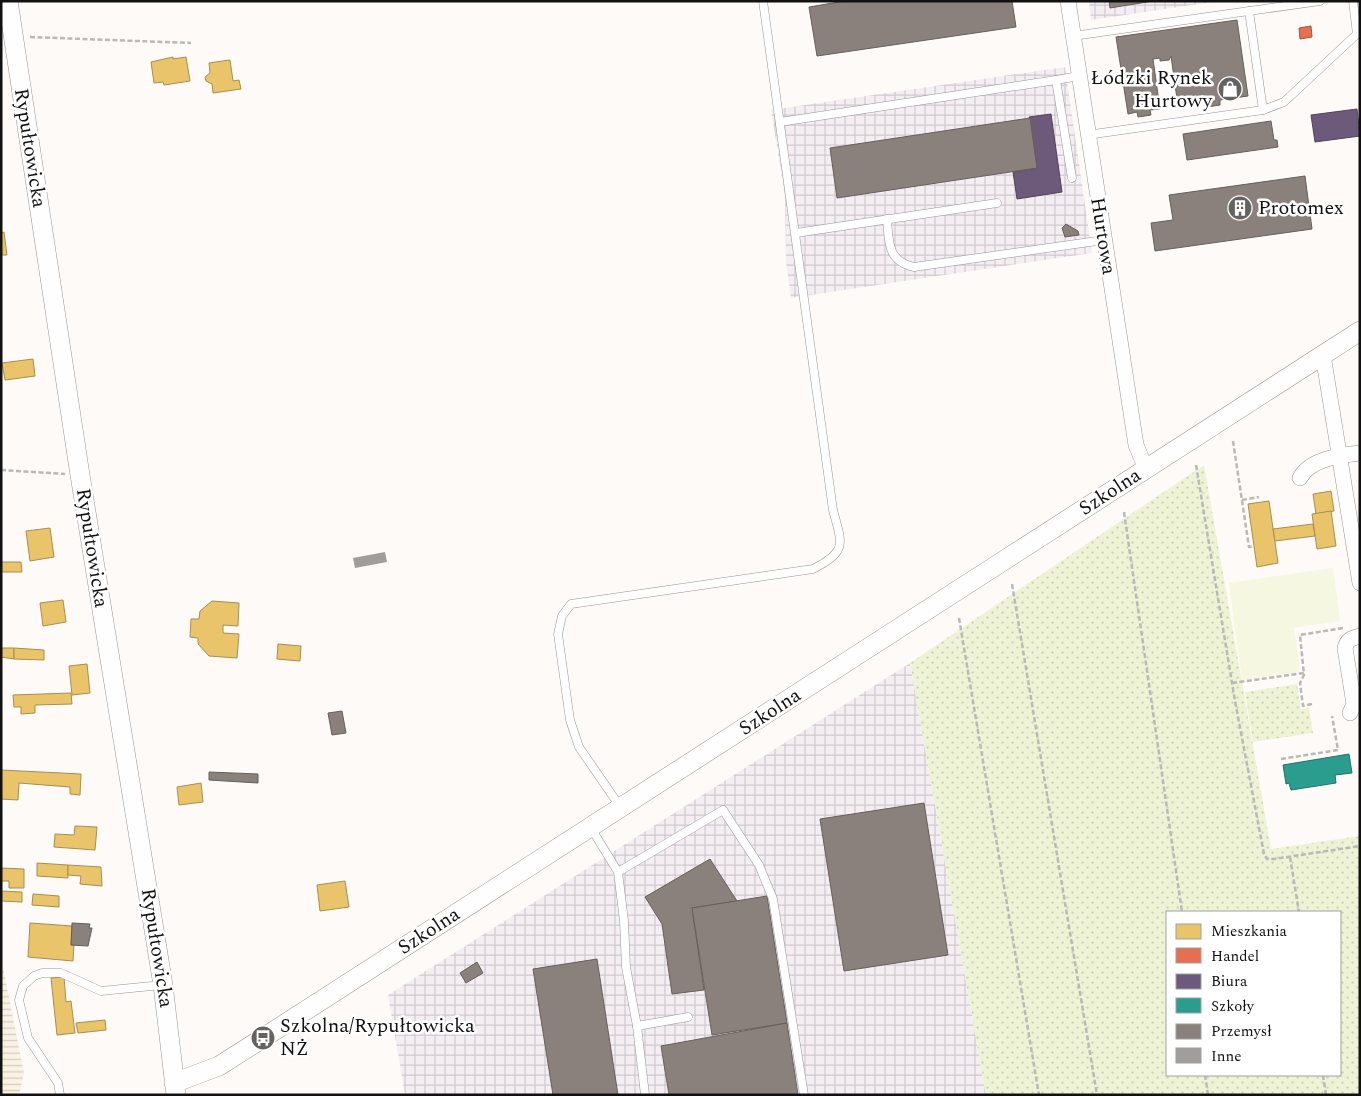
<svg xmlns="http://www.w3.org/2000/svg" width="1361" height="1096" viewBox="0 0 1361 1096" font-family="Spectral,serif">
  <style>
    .industrial { fill: url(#industrial-grid) }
    .farmland { fill: url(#farmland-rules) }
    .park { fill: url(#park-dots); fill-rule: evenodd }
    .pitch { fill: #f5f7e0 }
    .homes { fill: #e9c46a; stroke: #a88e4f }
    .shops { fill: #e76f51; stroke: #a7533e }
    .offices { fill: #6d597a; stroke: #51435a }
    .schools { fill: #2a9d8f; stroke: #227369 }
    .industry { fill: #8a817c; stroke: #665f5c }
    .building { fill: #a19d9c }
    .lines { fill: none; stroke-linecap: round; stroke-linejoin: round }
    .service-casing { stroke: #979695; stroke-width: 9 }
    .minor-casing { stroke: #979695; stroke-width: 16 }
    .tertiary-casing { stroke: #979695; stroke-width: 20 }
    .path { stroke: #b9b9b8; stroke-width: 2.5; stroke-dasharray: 5 2.5; stroke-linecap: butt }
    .service { stroke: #fffefe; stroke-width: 8 }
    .minor { stroke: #fffefe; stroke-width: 15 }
    .tertiary { stroke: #fffefe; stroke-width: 19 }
    .labels { text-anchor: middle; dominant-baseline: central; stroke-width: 5; stroke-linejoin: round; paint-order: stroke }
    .poi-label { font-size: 20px; fill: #111; stroke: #fff; text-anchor: start }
    .street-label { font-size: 20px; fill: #111; stroke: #fff }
  </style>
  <defs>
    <pattern id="industrial-grid" width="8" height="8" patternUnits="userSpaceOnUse" patternTransform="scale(1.25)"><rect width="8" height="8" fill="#f4eef3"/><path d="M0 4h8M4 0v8" fill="none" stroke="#d0cbcf"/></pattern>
    <pattern id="farmland-rules" width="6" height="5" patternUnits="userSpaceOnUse" patternTransform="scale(1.25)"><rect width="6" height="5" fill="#faf2e3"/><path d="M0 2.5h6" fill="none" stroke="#d5cec2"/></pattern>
    <pattern id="park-dots" width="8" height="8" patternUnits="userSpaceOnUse" patternTransform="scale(1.25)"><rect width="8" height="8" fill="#eef3d5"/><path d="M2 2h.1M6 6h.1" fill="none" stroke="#cbcfb6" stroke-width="1.8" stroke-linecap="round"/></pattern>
  </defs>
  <rect width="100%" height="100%" fill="#fdfaf7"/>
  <!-- industrial -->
  <g class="industrial">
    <path d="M1089,1H1219L1091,20Z"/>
    <path d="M1065,67L1092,253L791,298L786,262L785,196L771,110Z"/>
    <path d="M910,663L986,1095H405L388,995Z"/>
  </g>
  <!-- farmland -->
  <path class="farmland" d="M1,968H3L24,1073L19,1095H1Z"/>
  <!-- park -->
  <g class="park">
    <path d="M1204,465L1271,849L1360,836V1095H986L910,663ZM1167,912H1340V1075H1167Z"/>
    <path d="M1297,684L1301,709L1309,708L1313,733L1253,742L1245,692Z"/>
  </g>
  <!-- pitch -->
  <path class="pitch" d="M1333,568L1340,621L1272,631L1294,628L1300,672L1242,680L1229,583Z"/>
  <!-- homes -->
  <g class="homes">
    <path d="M173,57V59L186,57L190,81L164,85L163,82L154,83L151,62Z"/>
    <path d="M230,60L233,81L239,80L241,89L213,93L212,84L206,81L205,77L210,73L209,63Z"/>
    <path d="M4,232L7,255H1V233Z"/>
    <path d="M33,359L35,376L5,380L2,363Z"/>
    <path d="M1331,491L1334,511L1316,514L1313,494Z"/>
    <path d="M1269,501L1278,563L1257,567L1248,504Z"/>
    <path d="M1331,511L1336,546L1317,549L1312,514Z"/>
    <path d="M1313,524L1315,536L1275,541L1273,529Z"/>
    <path d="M50,528L54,557L30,561L26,531Z"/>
    <path d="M1,562H21L22,572H1Z"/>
    <path d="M63,600L66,622L43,626L40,603Z"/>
    <path d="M212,601L239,603L238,626L223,625V633L239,634L237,658L209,656L198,644V638L190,637L191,619H199L200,611Z"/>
    <path d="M278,644L301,646L300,661L277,659Z"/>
    <path d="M1,648H14V659L1,657Z"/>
    <path d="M14,648L44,650V660L14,659Z"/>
    <path d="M87,664L90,693L72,695L69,666Z"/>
    <path d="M71,693L72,704L35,705V713L21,714V707H14L13,695Z"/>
    <path d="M1,770L81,774L80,795L70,794V787L19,783L18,800L1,799Z"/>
    <path d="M201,783L203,802L179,805L177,787Z"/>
    <path d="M75,826L97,827L95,850L54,847L55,834L74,835Z"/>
    <path d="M37,863L68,865V878L37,876Z"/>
    <path d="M68,865L101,867L102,886L80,884L81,876L68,875Z"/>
    <path d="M1,868L24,869V888H9V881H1Z"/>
    <path d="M345,881L349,907L320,911L317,885Z"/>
    <path d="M1,891L22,892V902L1,901Z"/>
    <path d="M33,894L59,896V907L32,905Z"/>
    <path d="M30,923L72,926L71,945H74L73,961L28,957Z"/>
    <path d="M64,977L66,1002L71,1001L75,1033L57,1035L51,978Z"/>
    <path d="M105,1020L106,1030L78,1033L76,1023Z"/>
  </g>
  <!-- shops -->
  <path class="shops" d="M1311,26L1312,37L1300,39L1299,28Z"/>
  <!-- offices -->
  <g class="offices">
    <path d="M1357,109L1360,136L1315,142L1311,115Z"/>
    <path d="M1051,114L1062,192L1017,199L1013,172L1037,168L1029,117Z"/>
  </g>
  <!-- schools -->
  <path class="schools" d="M1349,754L1352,773L1335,775L1336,783L1291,790L1289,783L1286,784L1283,765Z"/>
  <!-- industry -->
  <g class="industry">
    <path d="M845,1H1012L1016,27L817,56L809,7Z"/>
    <path d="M1109,1H1153L1110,8Z"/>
    <path d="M1237,20L1248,96L1220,100V105L1207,107L1206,102L1178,106L1171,56L1169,60L1160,61V58L1153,59L1160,109L1150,110L1151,115L1138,117L1137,112L1128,114L1116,37Z"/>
    <path d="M1030,118L1037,168L837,198L830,148Z"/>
    <path d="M1271,121L1274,140H1277L1278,147L1187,160L1183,134Z"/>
    <path d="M1305,176L1312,229L1155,251L1151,223L1173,220L1169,195Z"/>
    <path d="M1066,224L1078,231L1079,235L1065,237L1062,228Z"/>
    <path d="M342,711L346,733L332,735L328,713Z"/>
    <path d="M209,772L258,774V783L209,780Z"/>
    <path d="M924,803L948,955L844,971L820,819Z"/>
    <path d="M710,859L737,901L692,908L704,990L672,994L662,924L645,897Z"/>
    <path d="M767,896L787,1023L712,1035L692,908Z"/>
    <path d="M72,923L90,924L89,928H92L88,946L71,945Z"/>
    <path d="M597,959L618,1095H553L533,969Z"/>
    <path d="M477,962L483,973L466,983L460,973Z"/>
    <path d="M787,1023L798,1095H669L661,1046Z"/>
  </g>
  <!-- building -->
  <path class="building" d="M385,552L387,562L355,568L353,558Z"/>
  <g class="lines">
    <defs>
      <g id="service">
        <path d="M1249,11L1263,110"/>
        <path d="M1073,36L1320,1"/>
        <path d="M780,122L1056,80"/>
        <path d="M1087,135L1263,110L1284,102L1357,34L1353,1"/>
        <path d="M1072,178L1056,80L1079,76"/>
        <path d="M887,219C889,242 887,261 914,267L1104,240"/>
        <path d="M796,233L997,203"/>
        <path d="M621,808L579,747L570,720L558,634L562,616L571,604L813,569C848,551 842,544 833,510L763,1"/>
        <path d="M591,828L618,872L624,921L626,967L637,1026L645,1095"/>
        <path d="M618,872L723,810L759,865L773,899L804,1095"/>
        <path d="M637,1026L688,1017"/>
        <path d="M60,1095L58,1083L28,1038L19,1000L23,986L34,976L42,973H61L101,991L162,985"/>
      </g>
      <g id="minor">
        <path d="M1068,1L1136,445L1146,469"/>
        <path d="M1323,355L1360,583"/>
        <path d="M1300,478C1310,459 1340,455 1360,453"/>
        <path d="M1350,713L1354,704L1345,648C1347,640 1351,638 1360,636"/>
      </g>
      <g id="tertiary">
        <path d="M8,1L80,475L163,985L176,1095"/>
        <path d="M174,1083L219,1066L263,1038L1360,331"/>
      </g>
    </defs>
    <!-- service casing -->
    <use href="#service" class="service-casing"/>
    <!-- minor casing -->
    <use href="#minor" class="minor-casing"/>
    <!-- tertiary casing -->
    <use href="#tertiary" class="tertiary-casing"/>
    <!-- path -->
    <g class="path">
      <path d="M30,37L191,43"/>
      <path d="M1233,441L1249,547L1254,546"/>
      <path d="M1196,465L1235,701L1264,854L1267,859H1274L1360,846"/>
      <path d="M1,470L65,474"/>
      <path d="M1242,500L1259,497"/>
      <path d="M1124,512L1182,912"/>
      <path d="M1012,584L1097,1095"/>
      <path d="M959,618L1039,1095"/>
      <path d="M1232,683L1304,673"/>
      <path d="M1312,704L1303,706L1300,683L1304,675L1300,635L1343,628"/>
      <path d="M1281,759L1338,750L1332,716"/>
      <path d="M1290,857L1299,912"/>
      <path d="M1205,1075L1208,1095"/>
      <path d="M1323,1075L1326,1095"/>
    </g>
    <!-- service -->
    <use href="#service" class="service"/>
    <!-- minor -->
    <use href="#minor" class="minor"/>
    <!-- tertiary -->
    <use href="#tertiary" class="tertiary"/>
  </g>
  <!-- icons -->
  <defs>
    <symbol id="shop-disc" viewBox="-11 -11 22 22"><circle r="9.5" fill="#646362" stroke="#fff"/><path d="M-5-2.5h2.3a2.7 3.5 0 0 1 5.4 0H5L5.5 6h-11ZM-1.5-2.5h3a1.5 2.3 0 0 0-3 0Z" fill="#fff"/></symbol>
    <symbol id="building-disc" viewBox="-11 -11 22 22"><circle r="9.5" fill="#646362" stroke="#fff"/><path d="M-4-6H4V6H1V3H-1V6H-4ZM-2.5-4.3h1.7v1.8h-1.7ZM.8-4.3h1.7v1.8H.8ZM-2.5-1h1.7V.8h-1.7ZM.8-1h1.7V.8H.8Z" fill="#fff"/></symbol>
    <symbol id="bus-disc" viewBox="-11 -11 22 22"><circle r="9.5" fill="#646362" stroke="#fff"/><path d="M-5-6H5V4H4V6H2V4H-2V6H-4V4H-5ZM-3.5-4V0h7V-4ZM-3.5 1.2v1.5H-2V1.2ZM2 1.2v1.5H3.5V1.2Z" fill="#fff"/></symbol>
  </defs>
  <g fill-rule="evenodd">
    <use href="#shop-disc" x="1216" y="75" width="28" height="28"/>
    <use href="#building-disc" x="1226" y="194" width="28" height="28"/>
    <use href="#bus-disc" x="249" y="1024" width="28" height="28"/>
  </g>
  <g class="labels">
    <!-- poi labels -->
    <g class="poi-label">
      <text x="1212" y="78" text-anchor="end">Łódzki Rynek<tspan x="1212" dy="23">Hurtowy</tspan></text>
      <text x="1258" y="208">Protomex</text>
      <text x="280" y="1026">Szkolna/Rypułtowicka<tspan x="280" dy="23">NŻ</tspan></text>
    </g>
    <!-- street labels -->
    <g class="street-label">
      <text transform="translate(30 148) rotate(81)">Rypułtowicka</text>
      <text transform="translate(1103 236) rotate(81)">Hurtowa</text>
      <text transform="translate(1110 492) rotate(-33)">Szkolna</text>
      <text transform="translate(92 548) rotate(81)">Rypułtowicka</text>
      <text transform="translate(770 712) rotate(-33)">Szkolna</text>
      <text transform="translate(429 931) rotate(-33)">Szkolna</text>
      <text transform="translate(157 948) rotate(81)">Rypułtowicka</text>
    </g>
  </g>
  <!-- border -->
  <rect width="1361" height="1096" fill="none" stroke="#111111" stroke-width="5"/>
  <!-- legend -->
  <rect x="1166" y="911" width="175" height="165" fill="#ffffff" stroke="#a0a0a0"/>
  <rect x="1176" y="924" width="25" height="15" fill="#e9c46a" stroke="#a0a0a0"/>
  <text x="1211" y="936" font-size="15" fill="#111111">Mieszkania</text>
  <rect x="1176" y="948" width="25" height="15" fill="#e76f51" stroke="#a0a0a0"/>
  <text x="1211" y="961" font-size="15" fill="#111111">Handel</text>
  <rect x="1176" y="974" width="25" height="15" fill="#6d597a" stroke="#a0a0a0"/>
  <text x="1211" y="986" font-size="15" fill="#111111">Biura</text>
  <rect x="1176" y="998" width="25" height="15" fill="#2a9d8f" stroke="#a0a0a0"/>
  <text x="1211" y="1011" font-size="15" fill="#111111">Szkoły</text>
  <rect x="1176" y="1024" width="25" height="15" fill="#8a817c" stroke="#a0a0a0"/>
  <text x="1211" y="1036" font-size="15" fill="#111111">Przemysł</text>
  <rect x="1176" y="1048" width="25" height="15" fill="#a19d9c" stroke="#a0a0a0"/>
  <text x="1211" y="1061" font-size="15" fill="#111111">Inne</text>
</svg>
